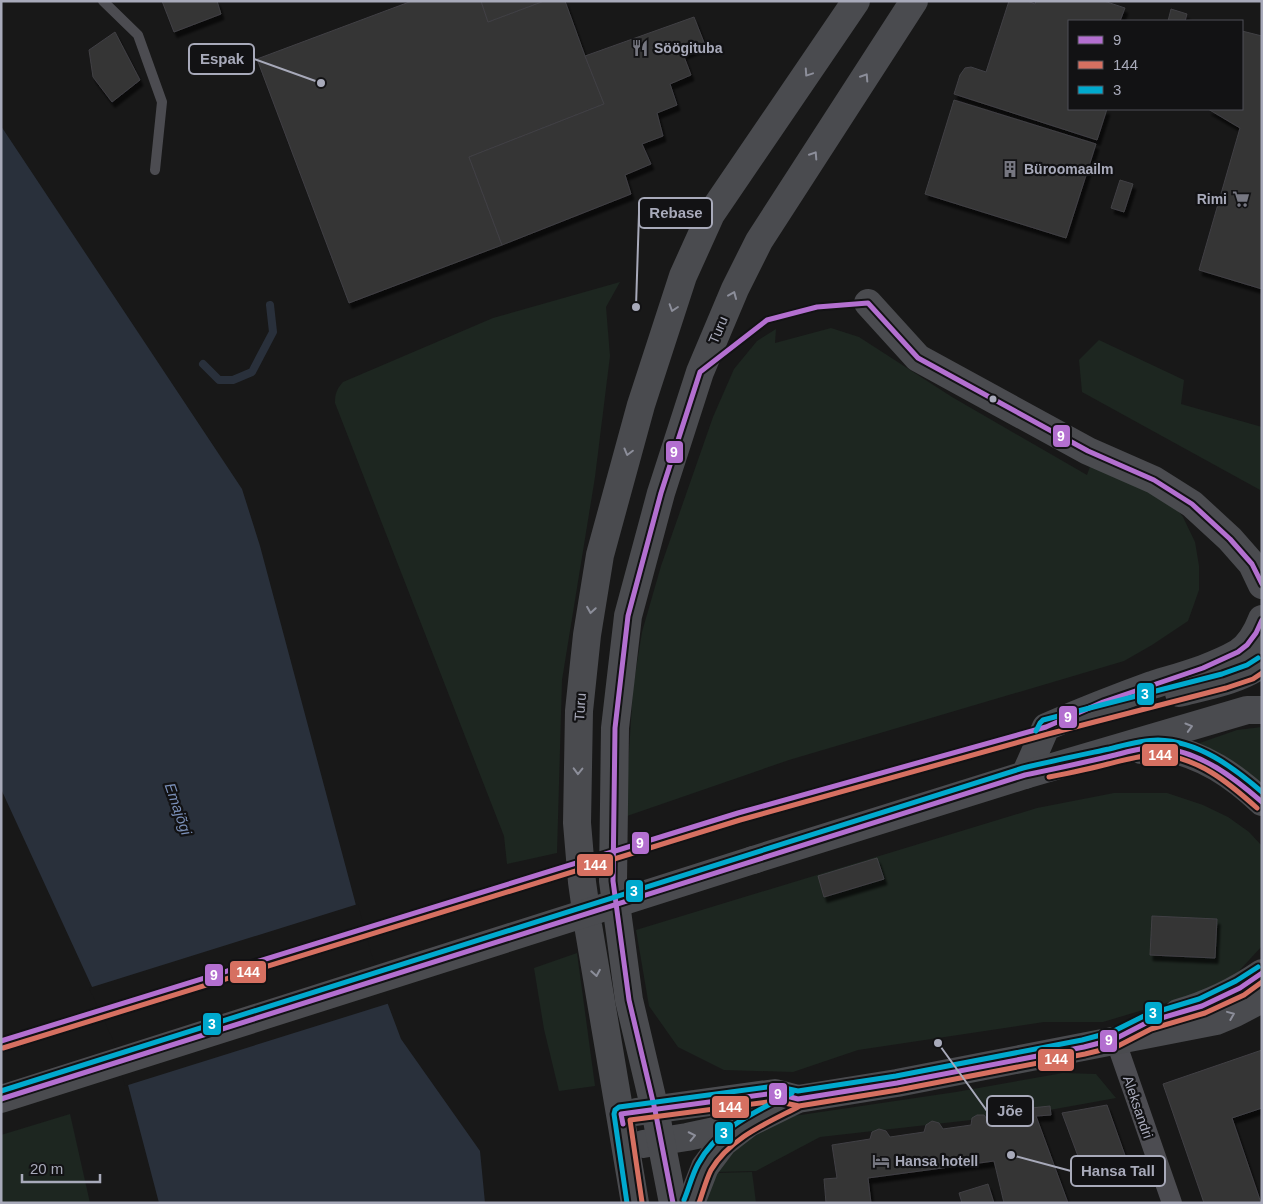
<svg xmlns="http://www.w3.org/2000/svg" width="1263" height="1204" viewBox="0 0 1263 1204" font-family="Arial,sans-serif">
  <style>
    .green { fill: #1d2620 }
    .water { fill: #29303b }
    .pier { fill: #181818 }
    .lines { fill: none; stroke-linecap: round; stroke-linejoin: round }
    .stream { stroke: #29303b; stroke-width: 8 }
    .building { fill: #343436; stroke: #414044; filter: url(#shadow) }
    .lane { stroke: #4c4c51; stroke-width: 10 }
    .street { stroke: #4c4c51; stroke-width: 20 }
    .secondary { stroke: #4a4b4f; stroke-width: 28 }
    .secondary-bridge { stroke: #4a4b4f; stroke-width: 28 }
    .bus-1-casing { stroke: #121214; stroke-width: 9 }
    .bus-2-casing { stroke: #121214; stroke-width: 9 }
    .bus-3-casing { stroke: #121214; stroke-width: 9 }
    .bus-1 { stroke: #b36fd0; stroke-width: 5 }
    .bus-2 { stroke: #d67061; stroke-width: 5 }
    .bus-3 { stroke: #00a9ce; stroke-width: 5 }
    .oneway { stroke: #8c8e9a }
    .bus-dot { fill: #a8aaba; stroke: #121214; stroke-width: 2 }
    .labels { text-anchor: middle; stroke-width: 4.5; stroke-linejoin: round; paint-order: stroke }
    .poi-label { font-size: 14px; font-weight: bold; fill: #a8aaba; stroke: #121214; text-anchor: start }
    .street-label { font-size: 14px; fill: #a8aaba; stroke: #121214 }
    .water-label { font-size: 15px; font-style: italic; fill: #7b90b9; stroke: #121214 }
    .leader { fill: none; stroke: #a8aaba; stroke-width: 2 }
    .callout-dot { fill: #a8aaba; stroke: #121214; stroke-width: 2 }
    .callout { fill: #121214; stroke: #a8aaba; stroke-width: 2 }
    .callout-label { font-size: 15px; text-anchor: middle; font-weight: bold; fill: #a8aaba }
    .line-badge { stroke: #121214; stroke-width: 2 }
    .badge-label { font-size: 14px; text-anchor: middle; font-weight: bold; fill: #fff }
  </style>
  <defs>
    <filter id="shadow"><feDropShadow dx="3" dy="5.5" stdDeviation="1" flood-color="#0009"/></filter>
  </defs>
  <rect width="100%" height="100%" fill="#181818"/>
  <!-- green -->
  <g class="green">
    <path d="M 620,282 L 606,307 L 610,356 L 595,477 L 562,680 L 557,853 L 507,864 L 504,836 L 335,403 C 335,393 337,389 343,382 L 493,318 Z"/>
    <path d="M 831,328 L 859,337 L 952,397 L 1087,475 L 1094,455 L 1167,496 L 1183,517 L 1195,542 L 1199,566 L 1199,590 L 1188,621 L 1152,645 L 1124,661 L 789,760 L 627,816 L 628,768 L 633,688 L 642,632 L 661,566 L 713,417 L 734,369 L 757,341 L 776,329 L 775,343 Z"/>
    <path d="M 1099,340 L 1184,380 L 1181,404 L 1262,427 L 1262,491 L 1082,392 L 1079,360 Z"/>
    <path d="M 1262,727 L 1262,791 L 1194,745 L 1237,730 Z"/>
    <path d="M 1114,793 L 1167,793 L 1203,805 L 1228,817 L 1249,832 L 1262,846 L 1262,946 L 1226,985 L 1103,1022 L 1044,1022 L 858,1050 L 793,1072 L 724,1070 L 678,1047 L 649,1006 L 636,930 L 1037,808 Z"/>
    <path d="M 577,953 L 595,1086 L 559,1091 L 544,1029 L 534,968 Z"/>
    <path d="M 1063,1073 L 1096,1074 L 1116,1098 L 1033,1113 L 820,1137 L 756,1171 L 715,1172 L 736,1138 L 787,1117 L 956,1092 Z"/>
    <path d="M 70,1114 L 90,1203 L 1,1203 L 1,1135 Z"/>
    <path d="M 752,1172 L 756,1203 L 700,1203 L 714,1173 Z"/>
  </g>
  <!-- water -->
  <path class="water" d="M 1,126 L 242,489 L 260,546 L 369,954 L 401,1039 L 480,1151 L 485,1203 L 159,1203 L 116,1039 L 1,789 Z"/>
  <!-- pier -->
  <path class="pier" d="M 358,904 L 371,953 L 390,1003 L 125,1086 L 113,1040 L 89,988 Z"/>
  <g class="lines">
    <!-- stream -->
    <path class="stream" d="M 203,364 L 219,380 L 233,380 L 252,372 L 273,332 L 270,305"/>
  </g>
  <!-- building -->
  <g class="building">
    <path d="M 162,1 L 217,1 L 221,14 L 174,32 Z"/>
    <path d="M 412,1 L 481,1 L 488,22 L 544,1 L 565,1 L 585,56 L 604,104 L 469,157 L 502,245 L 349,303 L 257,59 Z"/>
    <path d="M 481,1 L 544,1 L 488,22 Z"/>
    <path d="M 1009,1 L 1027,1 L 1035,4 L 1036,1 L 1104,1 L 1125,8 L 1120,21 L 1069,21 L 1069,109 L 1107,109 L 1097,140 L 954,94 L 960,75 L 965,68 L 971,67 L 986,72 Z"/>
    <path d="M 1171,9 L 1187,14 L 1185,21 L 1168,21 Z"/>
    <path d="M 694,17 L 705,45 L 683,54 L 691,75 L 670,84 L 677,105 L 657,113 L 663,136 L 642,144 L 651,164 L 625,175 L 631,194 L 502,245 L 469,157 L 604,104 L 585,56 Z"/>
    <path d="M 1242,31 L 1262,36 L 1262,289 L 1199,270 L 1240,128 L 1208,109 L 1242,109 Z"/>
    <path d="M 115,32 L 140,80 L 112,102 L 93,77 L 89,50 Z"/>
    <path d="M 954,100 L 1096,144 L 1066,238 L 925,194 Z"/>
    <path d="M 1120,180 L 1133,184 L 1124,212 L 1111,208 Z"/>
    <path d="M 877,858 L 884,879 L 824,897 L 818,876 Z"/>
    <path d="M 1152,916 L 1217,919 L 1215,958 L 1150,955 Z"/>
    <path d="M 1262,1050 L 1262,1108 L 1232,1118 L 1261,1203 L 1204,1203 L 1163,1084 Z"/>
    <path d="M 1107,1105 L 1127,1161 L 1085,1175 L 1062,1113 Z"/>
    <path d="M 1050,1106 L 1051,1115 L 1036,1116 L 1068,1203 L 1004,1203 L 994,1161 L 868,1178 L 871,1203 L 826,1203 L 824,1179 L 837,1178 L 832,1145 L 870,1139 L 872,1132 L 879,1129 L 886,1131 L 890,1137 L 924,1132 L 926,1125 L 932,1121 L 939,1123 L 943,1129 L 971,1125 L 972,1118 L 977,1115 L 984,1115 L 989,1122 L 1023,1117 L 1022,1109 Z"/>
    <path d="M 988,1184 L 994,1203 L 962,1203 L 959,1193 Z"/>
  </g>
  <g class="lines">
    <!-- lane -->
    <path class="lane" d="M 103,1 L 138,35 L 162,102 L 155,170"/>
    <!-- street -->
    <path class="street" d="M 1115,1039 L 1172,1203"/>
    <!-- secondary -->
    <g class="secondary">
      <path d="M 868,303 L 918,358 L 1088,451 L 1154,480 L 1192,504 L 1230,539 L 1252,564 L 1262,585"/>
      <path d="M 1179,693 C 1207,686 1238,681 1262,664"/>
      <path d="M 1141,750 C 1149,749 1157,747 1164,748 C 1203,754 1234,776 1262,802"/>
      <path d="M 1025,775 L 1046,727 C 1081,712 1116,698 1152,685 C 1181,676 1212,668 1238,653 C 1250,645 1257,632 1262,619"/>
      <path d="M 753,860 L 1025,775 L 1247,710 L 1262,710"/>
      <path d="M 1178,1013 C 1209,1004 1236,991 1262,973"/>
      <path d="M 636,1112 L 775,1093 L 798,1099"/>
      <path d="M 643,1144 L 687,1137 L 743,1125"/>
      <path d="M 635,1203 L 588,925 L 582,882 L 577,823 L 579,711 L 587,635 L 600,555 L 641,405 L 683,276 L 711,214 L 856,1"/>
      <path d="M 673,1203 L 655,1110 L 629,1000 L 613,881 L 615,728 L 628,616 L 661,493 L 700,372 L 735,289 L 759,241 L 914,1"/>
      <path d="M 691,1203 L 705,1167 L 723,1143 L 749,1123 L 798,1099 L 897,1083 L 1216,1021 L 1235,1013 L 1262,999"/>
    </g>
    <!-- secondary-bridge -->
    <path class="secondary-bridge" d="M 1,1099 L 753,860"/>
    <!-- bus-1 casing -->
    <g class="bus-1-casing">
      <g id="bus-1">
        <path d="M 1,1041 L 738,813 L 1046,727 L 1103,702 L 1203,668 L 1238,652 L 1247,645 L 1256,633 L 1262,620"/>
        <path d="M 1,1099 L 1025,775 C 1054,769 1082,763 1111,756 C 1128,752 1145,746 1163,748 C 1202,753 1233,777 1262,802"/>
        <path d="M 623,1124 L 621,1114 L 775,1093 L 798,1099 L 897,1083 L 1084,1047 L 1115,1039 L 1148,1022 L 1202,1006 L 1240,988 L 1262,973"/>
        <path d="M 673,1203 L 655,1110 L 629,1000 L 613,881 L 615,728 L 628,616 L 661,493 L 700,372 L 767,320 L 817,307 L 868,303 L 918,358 L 1088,451 L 1154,480 L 1192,504 L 1230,539 L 1252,564 L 1262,584"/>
      </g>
    </g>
    <!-- bus-2 casing -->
    <g class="bus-2-casing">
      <g id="bus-2">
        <path d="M 1049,777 C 1069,773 1089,769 1108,764 C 1124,760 1141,755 1157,755 C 1197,756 1229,783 1257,808"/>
        <path d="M 3,1048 L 740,820 L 1048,734 L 1226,688 L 1253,679 L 1262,673"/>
        <path d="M 642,1202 L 630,1120 L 775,1101 L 799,1106 L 898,1090 L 1085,1054 L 1118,1046 L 1151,1029 L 1205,1013 L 1244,995 L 1262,982"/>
        <path d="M 699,1203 C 703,1192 706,1180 711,1170 C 730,1138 767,1123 798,1107"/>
      </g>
    </g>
    <!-- bus-3 casing -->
    <g class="bus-3-casing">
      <g id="bus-3">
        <path d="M 1036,731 L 1040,723 L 1043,720 L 1222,674 L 1247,665 L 1258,658"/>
        <path d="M 1,1091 L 1023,768 C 1052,761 1081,755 1109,749 C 1125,745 1141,740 1158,740 C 1198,741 1233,767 1262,792"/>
        <path d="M 684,1200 C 689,1188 692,1175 698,1164 C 717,1128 757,1111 792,1093"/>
        <path d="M 627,1203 L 614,1114 L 615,1110 L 619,1107 L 775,1086 L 798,1091 L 896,1076 L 1082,1040 L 1112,1032 L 1146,1015 L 1199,999 L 1236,981 L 1258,967"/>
      </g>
    </g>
    <!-- bus-1 -->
    <use href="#bus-1" class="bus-1"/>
    <!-- bus-2 -->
    <use href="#bus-2" class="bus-2"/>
    <!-- bus-3 -->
    <use href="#bus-3" class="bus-3"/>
  </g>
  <!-- one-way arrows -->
  <defs><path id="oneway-chevron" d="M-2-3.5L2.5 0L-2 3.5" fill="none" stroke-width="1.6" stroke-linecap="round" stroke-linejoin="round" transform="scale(1.25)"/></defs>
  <g class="oneway">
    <use href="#oneway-chevron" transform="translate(808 73) rotate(124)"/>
    <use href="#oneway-chevron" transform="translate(865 77) rotate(-57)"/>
    <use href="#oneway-chevron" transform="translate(814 155) rotate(-57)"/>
    <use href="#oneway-chevron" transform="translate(733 295) rotate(-67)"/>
    <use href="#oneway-chevron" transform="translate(673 308) rotate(108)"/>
    <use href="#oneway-chevron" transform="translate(628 452) rotate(105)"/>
    <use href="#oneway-chevron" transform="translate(591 610) rotate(99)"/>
    <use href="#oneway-chevron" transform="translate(1189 727) rotate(-16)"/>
    <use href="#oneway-chevron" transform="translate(578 771) rotate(91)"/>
    <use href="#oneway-chevron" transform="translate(596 973) rotate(80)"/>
    <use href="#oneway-chevron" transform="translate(1231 1015) rotate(-22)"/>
    <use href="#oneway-chevron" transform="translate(692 1136) rotate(-12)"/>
  </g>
  <!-- icons -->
  <defs>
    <g id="restaurant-bare" transform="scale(1.35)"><path d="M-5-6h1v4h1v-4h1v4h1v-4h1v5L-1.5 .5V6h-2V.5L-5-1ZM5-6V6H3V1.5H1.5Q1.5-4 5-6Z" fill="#767781" stroke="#121214" stroke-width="2.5" paint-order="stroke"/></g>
    <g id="building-bare" transform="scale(1.35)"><path d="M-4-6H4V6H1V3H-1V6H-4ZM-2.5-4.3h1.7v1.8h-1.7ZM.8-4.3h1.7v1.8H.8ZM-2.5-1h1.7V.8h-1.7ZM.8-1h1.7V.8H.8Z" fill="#767781" stroke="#121214" stroke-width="2.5" paint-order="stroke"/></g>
    <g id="supermarket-bare" transform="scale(1.35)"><path d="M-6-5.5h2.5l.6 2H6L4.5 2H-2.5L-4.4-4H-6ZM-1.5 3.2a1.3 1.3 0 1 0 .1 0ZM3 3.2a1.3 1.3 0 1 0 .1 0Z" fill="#767781" stroke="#121214" stroke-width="2.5" paint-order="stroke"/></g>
    <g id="hotel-bare" transform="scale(1.35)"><path d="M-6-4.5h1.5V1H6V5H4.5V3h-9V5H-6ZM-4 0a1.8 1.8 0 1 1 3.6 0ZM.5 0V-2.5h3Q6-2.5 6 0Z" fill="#767781" stroke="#121214" stroke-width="2.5" paint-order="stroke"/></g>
  </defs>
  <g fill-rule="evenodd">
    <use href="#restaurant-bare" x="640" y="48"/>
    <use href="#building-bare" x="1010" y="169"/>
    <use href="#supermarket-bare" x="1241" y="199"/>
    <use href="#hotel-bare" x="881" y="1161"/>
  </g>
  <!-- markers -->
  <circle class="bus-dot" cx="993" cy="399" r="4.5"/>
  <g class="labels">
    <!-- poi labels -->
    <g class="poi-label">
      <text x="654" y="53">Söögituba</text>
      <text x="1024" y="174">Büroomaailm</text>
      <text x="1227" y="204" text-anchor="end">Rimi</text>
      <text x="895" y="1166">Hansa hotell</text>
    </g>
    <!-- street labels -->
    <g class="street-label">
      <text transform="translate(718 330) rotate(-67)" y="5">Turu</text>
      <text transform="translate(580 707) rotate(-86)" y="5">Turu</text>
      <text transform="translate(1138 1107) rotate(71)" y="5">Aleksandri</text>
    </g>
    <!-- water labels -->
    <g class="water-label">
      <text transform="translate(178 809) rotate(71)" y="5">Emajõgi</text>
    </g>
  </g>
  <!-- callouts -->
  <path class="leader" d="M321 83L254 59M636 307L639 213M938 1043L987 1111M1011 1155L1071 1171"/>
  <g class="callout-dot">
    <circle cx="321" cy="83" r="5"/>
    <circle cx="636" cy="307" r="5"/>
    <circle cx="938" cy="1043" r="5"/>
    <circle cx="1011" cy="1155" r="5"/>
  </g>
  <g class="callout">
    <rect x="189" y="44" width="65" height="30" rx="5"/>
    <rect x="639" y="198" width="73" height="30" rx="5"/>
    <rect x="987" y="1096" width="46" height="30" rx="5"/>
    <rect x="1071" y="1156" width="94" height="30" rx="5"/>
  </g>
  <g class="callout-label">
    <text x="222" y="64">Espak</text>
    <text x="676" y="218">Rebase</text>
    <text x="1010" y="1116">Jõe</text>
    <text x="1118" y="1176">Hansa Tall</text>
  </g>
  <g class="line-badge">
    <rect x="1052" y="424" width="19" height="24" rx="5" fill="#b36fd0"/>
    <rect x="665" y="440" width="19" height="24" rx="5" fill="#b36fd0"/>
    <rect x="1136" y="682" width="19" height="24" rx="5" fill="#00a9ce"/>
    <rect x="1058" y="705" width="20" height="24" rx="5" fill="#b36fd0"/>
    <rect x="1141" y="743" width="38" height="24" rx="5" fill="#d67061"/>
    <rect x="631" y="831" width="19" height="24" rx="5" fill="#b36fd0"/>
    <rect x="576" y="853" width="38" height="24" rx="5" fill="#d67061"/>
    <rect x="625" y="879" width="19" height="24" rx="5" fill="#00a9ce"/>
    <rect x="229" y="960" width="38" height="24" rx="5" fill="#d67061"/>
    <rect x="204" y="963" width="20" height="24" rx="5" fill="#b36fd0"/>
    <rect x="1144" y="1001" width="19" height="24" rx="5" fill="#00a9ce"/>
    <rect x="202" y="1012" width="20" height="24" rx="5" fill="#00a9ce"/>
    <rect x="1099" y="1029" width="19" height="24" rx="5" fill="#b36fd0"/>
    <rect x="1037" y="1048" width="38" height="24" rx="5" fill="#d67061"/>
    <rect x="768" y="1082" width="20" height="24" rx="5" fill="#b36fd0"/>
    <rect x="711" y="1095" width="39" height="24" rx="5" fill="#d67061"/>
    <rect x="714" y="1121" width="20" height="24" rx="5" fill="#00a9ce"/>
  </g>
  <g class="badge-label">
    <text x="1061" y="441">9</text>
    <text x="674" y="457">9</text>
    <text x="1145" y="699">3</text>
    <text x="1068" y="722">9</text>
    <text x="1160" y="760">144</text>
    <text x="640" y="848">9</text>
    <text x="595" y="870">144</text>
    <text x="634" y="896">3</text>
    <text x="248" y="977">144</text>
    <text x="214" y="980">9</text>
    <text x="1153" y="1018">3</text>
    <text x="212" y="1029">3</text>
    <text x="1109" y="1045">9</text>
    <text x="1056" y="1064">144</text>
    <text x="778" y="1099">9</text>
    <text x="730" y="1112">144</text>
    <text x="724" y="1138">3</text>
  </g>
  <!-- border -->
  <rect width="1263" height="1204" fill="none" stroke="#a8aaba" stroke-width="5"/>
  <!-- legend -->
  <rect x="1068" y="20" width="175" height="90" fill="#121214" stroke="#4e4f56"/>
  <rect x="1078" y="36" width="25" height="8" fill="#b36fd0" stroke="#4e4f56"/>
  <text x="1113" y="45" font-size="15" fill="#a8aaba">9</text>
  <rect x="1078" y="61" width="25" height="8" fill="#d67061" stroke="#4e4f56"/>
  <text x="1113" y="70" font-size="15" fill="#a8aaba">144</text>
  <rect x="1078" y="86" width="25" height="8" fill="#00a9ce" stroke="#4e4f56"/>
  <text x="1113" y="95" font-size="15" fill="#a8aaba">3</text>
  <!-- scale -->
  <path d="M22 1174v8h78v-8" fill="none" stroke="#a8aaba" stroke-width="2.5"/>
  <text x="30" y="1174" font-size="15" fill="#a8aaba" stroke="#121214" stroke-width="4" paint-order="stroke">20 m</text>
</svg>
